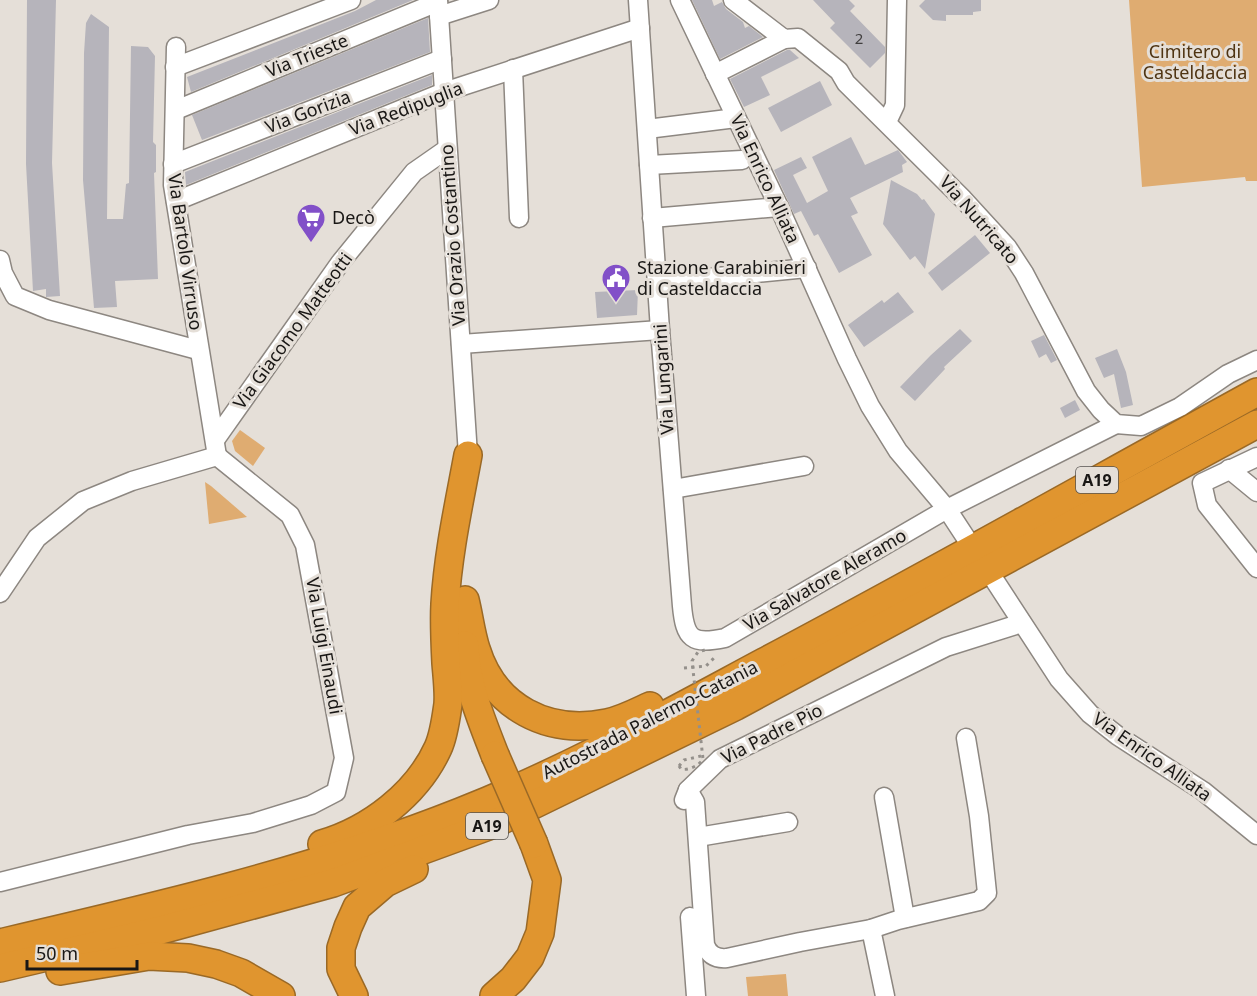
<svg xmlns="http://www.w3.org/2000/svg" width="1257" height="996" viewBox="0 0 1257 996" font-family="'Noto Sans',sans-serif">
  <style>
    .green { fill: #dfac71 }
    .building { fill: #b6b4bb }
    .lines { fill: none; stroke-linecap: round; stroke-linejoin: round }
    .minor-casing { stroke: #8d8781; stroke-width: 21 }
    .highway-casing { stroke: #9a6926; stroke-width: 30 }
    .path { stroke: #94908b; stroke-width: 3; stroke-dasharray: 3 4.5; stroke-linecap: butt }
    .minor { stroke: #fff; stroke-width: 18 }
    .highway { stroke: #e0952f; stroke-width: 27 }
    .highway-bridge-casing { stroke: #9a6926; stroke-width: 30; stroke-linecap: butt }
    .path-bridge { stroke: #94908b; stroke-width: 3; stroke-dasharray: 3 4.5; stroke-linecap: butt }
    .highway-bridge { stroke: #e0952f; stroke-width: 27 }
    .labels { text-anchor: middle; stroke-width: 6; stroke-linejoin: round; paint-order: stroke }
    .number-label { font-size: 15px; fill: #403e3e }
    .shield { fill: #e5dfd8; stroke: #565350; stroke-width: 1.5 }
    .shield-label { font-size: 16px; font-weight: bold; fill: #191715 }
    .park-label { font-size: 18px; fill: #4f3412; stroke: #e5dfd8 }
    .street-label { font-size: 18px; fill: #191715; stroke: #e5dfd8 }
    .poi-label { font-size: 18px; fill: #191715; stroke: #e5dfd8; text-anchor: start }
  </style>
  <rect width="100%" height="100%" fill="#e5dfd8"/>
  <!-- green -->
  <g class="green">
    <path d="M 1129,0 L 1257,0 L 1257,181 L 1246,181 L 1245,177 L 1142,187 Z"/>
    <path d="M 240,430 L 265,448 L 253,466 L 235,451 L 232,441 Z"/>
    <path d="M 205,482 L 211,486 L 247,517 L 209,524 Z"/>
    <path d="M 786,974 L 788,996 L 748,996 L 746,977 Z"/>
  </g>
  <!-- building -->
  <g class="building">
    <path d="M 27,0 L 56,0 L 52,163 L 60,296 L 46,297 L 46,289 L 33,291 L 26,164 Z"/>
    <path d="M 376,0 L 413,0 L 191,92 L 187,77 L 355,11 Z"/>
    <path d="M 692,0 L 712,0 L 714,6 L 722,2 L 726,9 L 743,22 L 745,28 L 749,26 L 763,37 L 720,59 Z"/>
    <path d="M 813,0 L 849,0 L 855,6 L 850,11 L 885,47 L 885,53 L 870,68 L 830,28 L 835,23 Z"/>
    <path d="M 925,0 L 981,0 L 981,11 L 973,12 L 973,15 L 946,15 L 946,21 L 933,20 L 919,6 Z"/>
    <path d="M 91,14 L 109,27 L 107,219 L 123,219 L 126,184 L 129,183 L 131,46 L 148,47 L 155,56 L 153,142 L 156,145 L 156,172 L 154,173 L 158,279 L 115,281 L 117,307 L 94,308 L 83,180 L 84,53 L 86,23 Z"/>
    <path d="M 428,18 L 430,52 L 202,140 L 192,115 Z"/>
    <path d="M 787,50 L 790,50 L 799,58 L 761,77 L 770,95 L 744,107 L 730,79 Z"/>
    <path d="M 432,75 L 432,85 L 186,185 L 185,172 Z"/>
    <path d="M 820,81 L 832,105 L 781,132 L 768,108 Z"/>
    <path d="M 851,137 L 865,165 L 898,150 L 907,162 L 902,165 L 903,172 L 850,198 L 858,213 L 851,216 L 872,255 L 839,273 L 818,234 L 814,236 L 801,211 L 794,214 L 774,170 L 801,157 L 807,168 L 793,175 L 807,203 L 828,191 L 812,157 Z"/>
    <path d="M 891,180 L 917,194 L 922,200 L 924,199 L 935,214 L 925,269 L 915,256 L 910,260 L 883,224 Z"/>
    <path d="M 975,235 L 990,253 L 942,291 L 928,273 Z"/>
    <path d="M 638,290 L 637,315 L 597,318 L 595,292 Z"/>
    <path d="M 898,292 L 914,312 L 864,347 L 848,325 L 882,300 L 884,303 Z"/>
    <path d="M 960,329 L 972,341 L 944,367 L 945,369 L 915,401 L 900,387 L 931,355 Z"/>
    <path d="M 1044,335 L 1057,360 L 1051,363 L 1046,354 L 1039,358 L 1031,341 Z"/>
    <path d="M 1117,349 L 1126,372 L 1133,405 L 1121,408 L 1114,374 L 1104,378 L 1095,358 Z"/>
    <path d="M 1075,400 L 1080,410 L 1065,418 L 1060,408 Z"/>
  </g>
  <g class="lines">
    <!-- minor casing -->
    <g class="minor-casing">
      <g id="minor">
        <path d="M 438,0 L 468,455"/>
        <path d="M 638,0 L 660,330 L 682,606 C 685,639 692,645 725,638 L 947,509 L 1116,424"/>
        <path d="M 680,0 L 779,207 L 847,359 L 870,406 L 898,451 L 947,509 L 966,538"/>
        <path d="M 733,0 L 784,39 L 798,38 L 839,71 L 846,83 L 963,199 L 1007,247 L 1024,273 L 1086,391 L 1101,410 L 1116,424 L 1141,426 L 1180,407 L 1228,374 L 1257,360"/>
        <path d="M 439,16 L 489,0"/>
        <path d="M 176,47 L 173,185 L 217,456"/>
        <path d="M 175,67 L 351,0"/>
        <path d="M 513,69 L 519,218"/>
        <path d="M 715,74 L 784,39"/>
        <path d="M 176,110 L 438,2"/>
        <path d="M 887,122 L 895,105 L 897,0"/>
        <path d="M 647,129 L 736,118"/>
        <path d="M 173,164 L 442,59"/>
        <path d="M 649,165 L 742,160"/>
        <path d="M 176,201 L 444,92 L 640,28"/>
        <path d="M 652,218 L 779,207"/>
        <path d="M 0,260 L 3,273 L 15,296 L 49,310 L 198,350"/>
        <path d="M 657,283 L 807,268"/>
        <path d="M 461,344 L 660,330"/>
        <path d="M 215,440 L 340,263 L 414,172 L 447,149"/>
        <path d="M 1257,457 L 1202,483 L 1207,505 L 1257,568"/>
        <path d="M 1229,469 L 1257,492"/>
        <path d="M 673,489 L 804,466"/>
        <path d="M 995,581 L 1059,679 L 1090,714 L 1118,736 L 1203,791 L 1257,835"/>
        <path d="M 0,593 L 37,538 L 83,501 L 132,481 L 217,456"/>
        <path d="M 688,790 L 695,802 L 705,945 C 709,955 716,959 727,958 L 800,942 L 871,929 L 898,920 L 979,901 L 987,893 L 979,816 L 966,738"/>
        <path d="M 884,797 L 905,918"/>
        <path d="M 684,800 L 688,790 L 720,759 L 946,647 L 1022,623"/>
        <path d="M 698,837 L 788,822"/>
        <path d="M 0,882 L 188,835 L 253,823 L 311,805 L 336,792 L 344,758 L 305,545 L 290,515 L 217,456"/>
        <path d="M 690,917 L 696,996"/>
        <path d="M 871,929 L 885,996"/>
      </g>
    </g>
    <!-- highway casing -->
    <g class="highway-casing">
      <g id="highway">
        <path d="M 465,600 C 469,616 471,634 476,649 C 494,708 548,735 607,723 C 622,720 637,712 650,706"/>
        <path d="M 465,645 C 466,684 481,719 495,755"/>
        <path d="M 322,844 C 370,830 417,794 438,748 C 444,735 446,718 448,704 C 449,691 447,676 446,663 C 445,643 444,623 445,604 C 448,553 459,504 468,455"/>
        <path d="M 0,943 C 155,907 311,871 460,812 C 565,771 665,715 764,662 C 930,574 1093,482 1257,392"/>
        <path d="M 0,968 L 161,930 L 333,883 L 494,824 L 736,706 L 1257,424"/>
        <path d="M 60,971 L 149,956 L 188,958 L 216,964 L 241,973 L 281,996"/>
        <path d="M 354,996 L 341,969 L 341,948 L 348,927 L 357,907 L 385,883 L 414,869"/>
        <path d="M 494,996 L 513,979 L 530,957 L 540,933 L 547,880 L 534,844"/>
      </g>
    </g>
    <!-- path -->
    <g class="path">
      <path d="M 684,668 L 706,666 L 715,657 L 715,655"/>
      <path d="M 679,766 L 684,760 L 701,756"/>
    </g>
    <!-- minor -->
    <use href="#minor" class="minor"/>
    <!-- highway -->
    <use href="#highway" class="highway"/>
    <!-- highway-bridge casing -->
    <g class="highway-bridge-casing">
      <path id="highway-bridge" d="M 495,755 L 534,844"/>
    </g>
    <!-- path-bridge -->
    <path class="path-bridge" d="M 679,766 L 681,769 C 688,771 700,765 703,759 L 692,661 L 698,652 L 705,650"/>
    <!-- highway-bridge -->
    <use href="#highway-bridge" class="highway-bridge"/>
  </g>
  <!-- icons -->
  <defs>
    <g id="supermarket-pin" transform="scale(1.5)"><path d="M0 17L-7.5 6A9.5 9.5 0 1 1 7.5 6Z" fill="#8250c8" stroke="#e5dfd8"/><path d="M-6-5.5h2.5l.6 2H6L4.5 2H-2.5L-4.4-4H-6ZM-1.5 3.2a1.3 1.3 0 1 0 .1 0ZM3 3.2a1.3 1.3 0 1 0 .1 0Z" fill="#fff"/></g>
    <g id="civic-pin" transform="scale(1.5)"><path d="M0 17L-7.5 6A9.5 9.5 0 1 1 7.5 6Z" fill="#8250c8" stroke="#e5dfd8"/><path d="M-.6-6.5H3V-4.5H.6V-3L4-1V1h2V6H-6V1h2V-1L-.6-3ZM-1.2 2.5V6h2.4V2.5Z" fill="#fff"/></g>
  </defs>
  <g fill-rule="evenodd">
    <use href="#supermarket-pin" x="311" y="218"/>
    <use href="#civic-pin" x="616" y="278"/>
  </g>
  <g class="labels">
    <!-- number labels -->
    <g class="number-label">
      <text x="859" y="44">2</text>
    </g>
    <!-- shield labels -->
    <g class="shield">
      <rect x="1076" y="467" width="42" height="26" rx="4.5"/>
      <rect x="466" y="813" width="42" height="26" rx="4.5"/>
    </g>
    <g class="shield-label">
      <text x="1097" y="486">A19</text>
      <text x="487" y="832">A19</text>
    </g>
    <!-- park labels -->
    <g class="park-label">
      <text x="1195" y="58">Cimitero di<tspan x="1195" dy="21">Casteldaccia</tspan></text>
    </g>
    <!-- street labels -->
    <g class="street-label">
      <text transform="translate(307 56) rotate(-22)" y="6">Via Trieste</text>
      <text transform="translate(406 109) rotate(-21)" y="6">Via Redipuglia</text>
      <text transform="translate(308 112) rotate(-21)" y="6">Via Gorizia</text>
      <text transform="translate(765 179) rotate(65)" y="6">Via Enrico Alliata</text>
      <text transform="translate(979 220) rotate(49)" y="6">Via Nutricato</text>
      <text transform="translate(453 235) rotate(-94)" y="6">Via Orazio Costantino</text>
      <text transform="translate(185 252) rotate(82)" y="6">Via Bartolo Virruso</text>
      <text transform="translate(293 331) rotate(-54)" y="6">Via Giacomo Matteotti</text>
      <text transform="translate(664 379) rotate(-94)" y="6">Via Lungarini</text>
      <text transform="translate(825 580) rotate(-30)" y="6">Via Salvatore Aleramo</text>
      <text transform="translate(324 646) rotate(80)" y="6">Via Luigi Einaudi</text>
      <text transform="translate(650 720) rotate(-27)" y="6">Autostrada Palermo-Catania</text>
      <text transform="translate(772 734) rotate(-27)" y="6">Via Padre Pio</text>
      <text transform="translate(1152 757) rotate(35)" y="6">Via Enrico Alliata</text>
    </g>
    <!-- poi labels -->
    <g class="poi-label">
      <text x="332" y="224">Decò</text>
      <text x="637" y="274">Stazione Carabinieri<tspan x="637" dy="21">di Casteldaccia</tspan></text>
    </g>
  </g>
  <!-- scale -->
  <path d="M27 960v9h110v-9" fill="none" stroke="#191715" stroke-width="3"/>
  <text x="36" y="960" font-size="18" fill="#191715" stroke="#e5dfd8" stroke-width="4.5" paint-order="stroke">50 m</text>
</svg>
